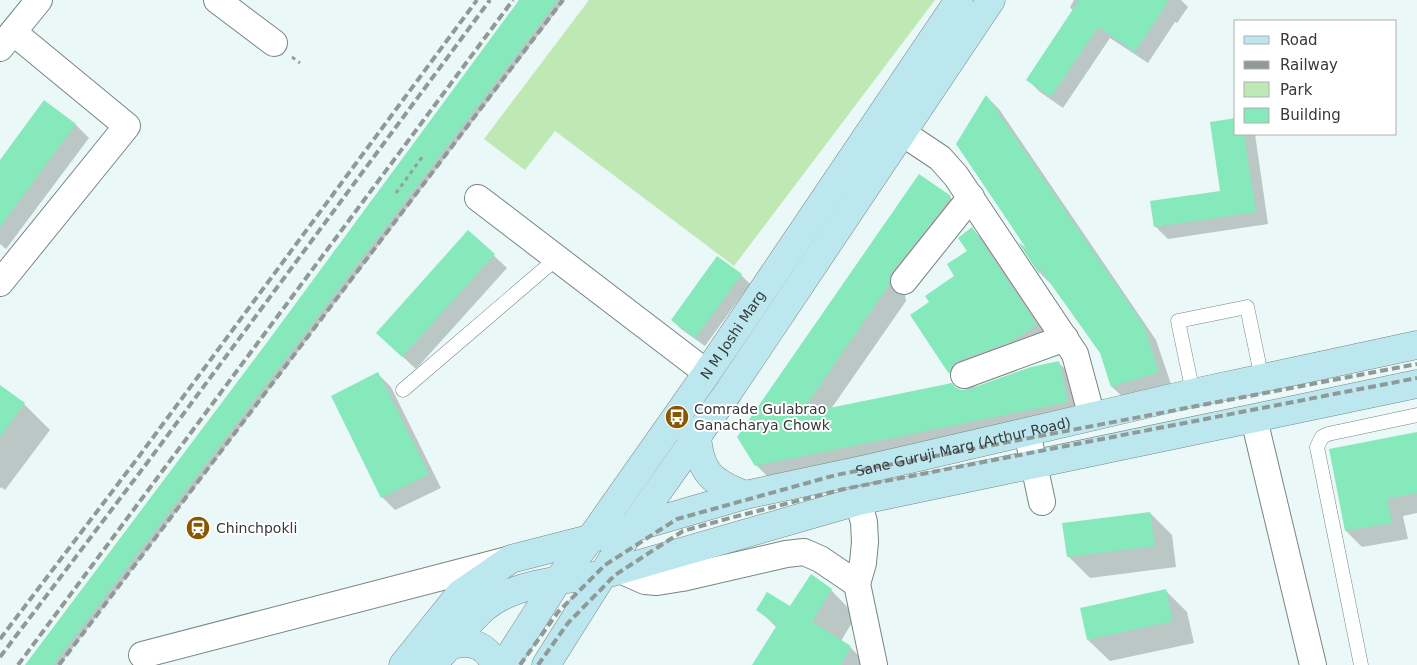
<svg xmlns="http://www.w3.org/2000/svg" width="1417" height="665" viewBox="0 0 1417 665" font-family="'DejaVu Sans',sans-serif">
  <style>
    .green { fill: #bee9b5 }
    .shadow { fill: #0003 }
    .building { fill: #85e9bc }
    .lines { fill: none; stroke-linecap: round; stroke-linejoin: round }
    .lane-casing { stroke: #788583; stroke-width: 15 }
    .street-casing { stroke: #788583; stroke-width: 28 }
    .secondary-casing { stroke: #788583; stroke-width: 29 }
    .path { stroke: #949f9d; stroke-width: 3; stroke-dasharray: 4 4; stroke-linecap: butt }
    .lane { stroke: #fff; stroke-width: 14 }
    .street { stroke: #fff; stroke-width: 26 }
    .secondary { stroke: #bce7ee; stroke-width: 28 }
    .rail { stroke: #8f9998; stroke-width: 4; stroke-dasharray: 8 4; stroke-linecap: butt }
    .labels { text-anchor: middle; stroke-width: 4; stroke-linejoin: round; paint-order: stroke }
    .street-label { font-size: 14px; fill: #353a39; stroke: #fff }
    .poi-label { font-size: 14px; fill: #353a39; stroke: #fff; text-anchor: start }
  </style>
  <rect width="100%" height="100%" fill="#eaf9f7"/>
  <!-- green -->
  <path class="green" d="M 589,0 L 935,0 L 734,266 L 555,131 L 525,170 L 484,139 Z"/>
  <!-- shadow -->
  <g class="shadow">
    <path d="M 521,0 L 565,0 L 60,665 L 27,665 L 272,337 Z"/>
    <path d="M 1074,0 L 1181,0 L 1188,7 L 1177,23 L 1175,22 L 1148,63 L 1110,38 L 1063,108 L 1040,92 L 1028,80 L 1073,11 L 1070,7 Z"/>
    <path d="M 987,97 L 999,109 L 1156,340 L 1171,384 L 1125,399 L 1112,387 L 1101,352 L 1052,285 L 1041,274 L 1023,247 L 1031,252 Z"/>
    <path d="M 45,102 L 76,125 L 89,138 L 6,249 L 0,244 L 0,162 Z"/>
    <path d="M 1236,134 L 1255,134 L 1268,224 L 1168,239 L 1155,226 L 1222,192 Z"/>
    <path d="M 950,197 L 966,213 L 909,288 L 905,295 L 906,301 L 831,409 L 956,389 L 961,391 L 968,390 L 950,373 L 912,315 L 931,303 L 956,277 L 968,251 L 972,229 L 994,251 L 1058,347 L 980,383 L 973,388 L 1058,362 L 1075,379 L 1084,419 L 773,482 L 756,465 L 738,437 Z"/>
    <path d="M 469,232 L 507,268 L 416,369 L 390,345 Z"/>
    <path d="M 741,275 L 750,284 L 705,346 L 681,329 L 672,320 Z"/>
    <path d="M 378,374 L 391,387 L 441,488 L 395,510 L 382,497 Z"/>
    <path d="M 0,386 L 24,404 L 50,430 L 5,490 L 1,487 L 0,489 Z"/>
    <path d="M 1417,434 L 1417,513 L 1403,516 L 1408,539 L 1362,547 L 1346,531 Z"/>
    <path d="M 1150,513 L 1172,535 L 1176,567 L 1090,578 L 1068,556 Z"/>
    <path d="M 831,590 L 856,616 L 841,641 L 850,647 L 868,665 L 764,665 L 777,628 L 758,609 L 791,608 Z"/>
    <path d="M 1165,590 L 1187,612 L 1194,643 L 1110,661 L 1088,640 Z"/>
  </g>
  <!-- building -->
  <g class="building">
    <path d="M 519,0 L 558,0 L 53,665 L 25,665 L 271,337 Z"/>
    <path d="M 1079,0 L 1169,0 L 1135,52 L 1098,27 L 1051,97 L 1026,80 Z"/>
    <path d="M 986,95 L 1144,326 L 1159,372 L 1111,387 L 1100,353 L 1038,266 L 1040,275 L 1018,242 L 1026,248 L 956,144 Z"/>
    <path d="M 44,100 L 76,124 L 0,227 L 0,160 Z"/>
    <path d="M 1236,118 L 1236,134 L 1244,134 L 1256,212 L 1154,227 L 1150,201 L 1220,191 L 1210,122 Z"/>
    <path d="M 919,174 L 951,196 L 936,217 L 892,272 L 889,278 L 890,284 L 800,414 L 952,383 L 955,387 L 961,390 L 969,389 L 1031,367 L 1059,361 L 1068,402 L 755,466 L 737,437 Z"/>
    <path d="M 972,227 L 1037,325 L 1012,341 L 958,361 L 952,366 L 949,374 L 910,315 L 929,302 L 925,296 L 954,276 L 947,264 L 967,251 L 958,238 Z"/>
    <path d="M 468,230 L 495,254 L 402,357 L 376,333 Z"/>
    <path d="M 717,256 L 742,274 L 695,338 L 671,320 Z"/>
    <path d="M 378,372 L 429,474 L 381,498 L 331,396 Z"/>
    <path d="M 0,385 L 25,403 L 0,437 Z"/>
    <path d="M 1417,432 L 1417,493 L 1387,499 L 1392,523 L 1345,531 L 1329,449 Z"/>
    <path d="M 1150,512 L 1155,546 L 1067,557 L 1062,523 Z"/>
    <path d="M 811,574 L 832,589 L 812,622 L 851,646 L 841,665 L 752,665 L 777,625 L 756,610 L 767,592 L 790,606 Z"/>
    <path d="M 1166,589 L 1173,621 L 1087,640 L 1080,608 Z"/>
  </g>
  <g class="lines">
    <!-- lane casing -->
    <g class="lane-casing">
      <g id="lane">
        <path d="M 403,390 L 557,258"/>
        <path d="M 1193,393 L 1178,321 L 1247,307 L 1262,379"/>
        <path d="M 1361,665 L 1317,447 L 1322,437 L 1328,434 L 1417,415"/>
      </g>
    </g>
    <!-- street casing -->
    <g class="street-casing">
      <g id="street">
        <path d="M 217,0 L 274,43"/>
        <path d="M 0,48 L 39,0"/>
        <path d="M 883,120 L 940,158 L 956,176 L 1075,354 L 1092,417"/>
        <path d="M 478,198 L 707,373"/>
        <path d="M 904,281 L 971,197"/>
        <path d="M 0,283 L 127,126 L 13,32"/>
        <path d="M 964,375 L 1065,338"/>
        <path d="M 1254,419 L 1313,665"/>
        <path d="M 1027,432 L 1042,502"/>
        <path d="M 858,501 L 864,522 L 865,542 L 863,563 L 857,584 L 874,665"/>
        <path d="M 620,570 L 645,581 L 657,582 L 682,578 L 786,554 L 804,552 L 820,559 L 857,584"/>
        <path d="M 142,655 L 507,560"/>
      </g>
    </g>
    <!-- secondary casing -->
    <g class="secondary-casing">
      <g id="secondary">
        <path d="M 688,430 L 697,436 C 700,473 712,482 745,495"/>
        <path d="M 450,646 C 469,639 487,645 495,665"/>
        <path id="s1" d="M 403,665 L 460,594 L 511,559 L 632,528 L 745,495 L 867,469 L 1193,393 L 1417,345"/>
        <path d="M 432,665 C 448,648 467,623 484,608 C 513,583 566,579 602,575 L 858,501 L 1417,384"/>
        <path id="s2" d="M 504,665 L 558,580 L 591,538 L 707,373 L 959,0"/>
        <path d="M 546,665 L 632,528 L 729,391 L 991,0"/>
      </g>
    </g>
    <!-- path -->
    <g class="path">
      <path d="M 292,57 L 300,63"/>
      <path d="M 396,193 L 423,156"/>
    </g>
    <!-- lane -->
    <use href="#lane" class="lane"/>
    <!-- street -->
    <use href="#street" class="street"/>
    <!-- secondary -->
    <use href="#secondary" class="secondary"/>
    <!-- rail -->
    <g class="rail">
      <path d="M 0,639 L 140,455 L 477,0"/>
      <path d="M 0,657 L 150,459 L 490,0"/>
      <path d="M 18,665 L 513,0"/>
      <path d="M 59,665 L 563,0"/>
      <path d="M 520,665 L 558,612 L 605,565 L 677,519 L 836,475 L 1417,364"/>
      <path d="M 538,665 L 568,623 L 615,575 L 683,531 L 730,518 L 844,489 L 1417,378"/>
    </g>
  </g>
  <!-- icons -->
  <defs>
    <g id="bus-disc" transform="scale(1.25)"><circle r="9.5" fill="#8a5701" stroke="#fff"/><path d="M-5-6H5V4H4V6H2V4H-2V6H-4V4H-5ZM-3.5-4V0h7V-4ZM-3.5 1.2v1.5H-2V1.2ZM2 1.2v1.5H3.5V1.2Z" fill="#fff"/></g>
    <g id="station-disc" transform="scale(1.25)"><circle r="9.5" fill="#8a5701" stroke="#fff"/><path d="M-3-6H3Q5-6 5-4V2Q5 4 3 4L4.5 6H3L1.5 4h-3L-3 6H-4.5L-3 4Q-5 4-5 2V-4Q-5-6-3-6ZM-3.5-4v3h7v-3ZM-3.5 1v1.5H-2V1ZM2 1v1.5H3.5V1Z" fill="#fff"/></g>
  </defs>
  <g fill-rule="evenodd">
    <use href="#bus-disc" x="677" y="417"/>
    <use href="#station-disc" x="198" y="528"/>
  </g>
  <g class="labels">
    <!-- street labels -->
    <g class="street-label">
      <text dy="5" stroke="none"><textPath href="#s2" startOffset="402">N M Joshi Marg</textPath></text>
      <text dy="5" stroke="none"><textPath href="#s1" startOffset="619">Sane Guruji Marg (Arthur Road)</textPath></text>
    </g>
    <!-- poi labels -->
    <g class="poi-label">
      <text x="694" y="414">Comrade Gulabrao<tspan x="694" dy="16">Ganacharya Chowk</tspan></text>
      <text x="216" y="533">Chinchpokli</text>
    </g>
  </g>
  <!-- legend -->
  <rect x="1234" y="20" width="162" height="115" fill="#ffffff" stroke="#aeb0b0"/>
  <rect x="1244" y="36" width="25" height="8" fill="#bce7ee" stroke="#aeb0b0"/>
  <text x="1280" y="45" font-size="15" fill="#353a39">Road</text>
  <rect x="1244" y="61" width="25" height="8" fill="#8f9998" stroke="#aeb0b0"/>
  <text x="1280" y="70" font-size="15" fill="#353a39">Railway</text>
  <rect x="1244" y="82" width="25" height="15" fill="#bee9b5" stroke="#aeb0b0"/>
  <text x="1280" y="95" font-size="15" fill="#353a39">Park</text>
  <rect x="1244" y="108" width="25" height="15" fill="#85e9bc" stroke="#aeb0b0"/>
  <text x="1280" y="120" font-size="15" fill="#353a39">Building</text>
</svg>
